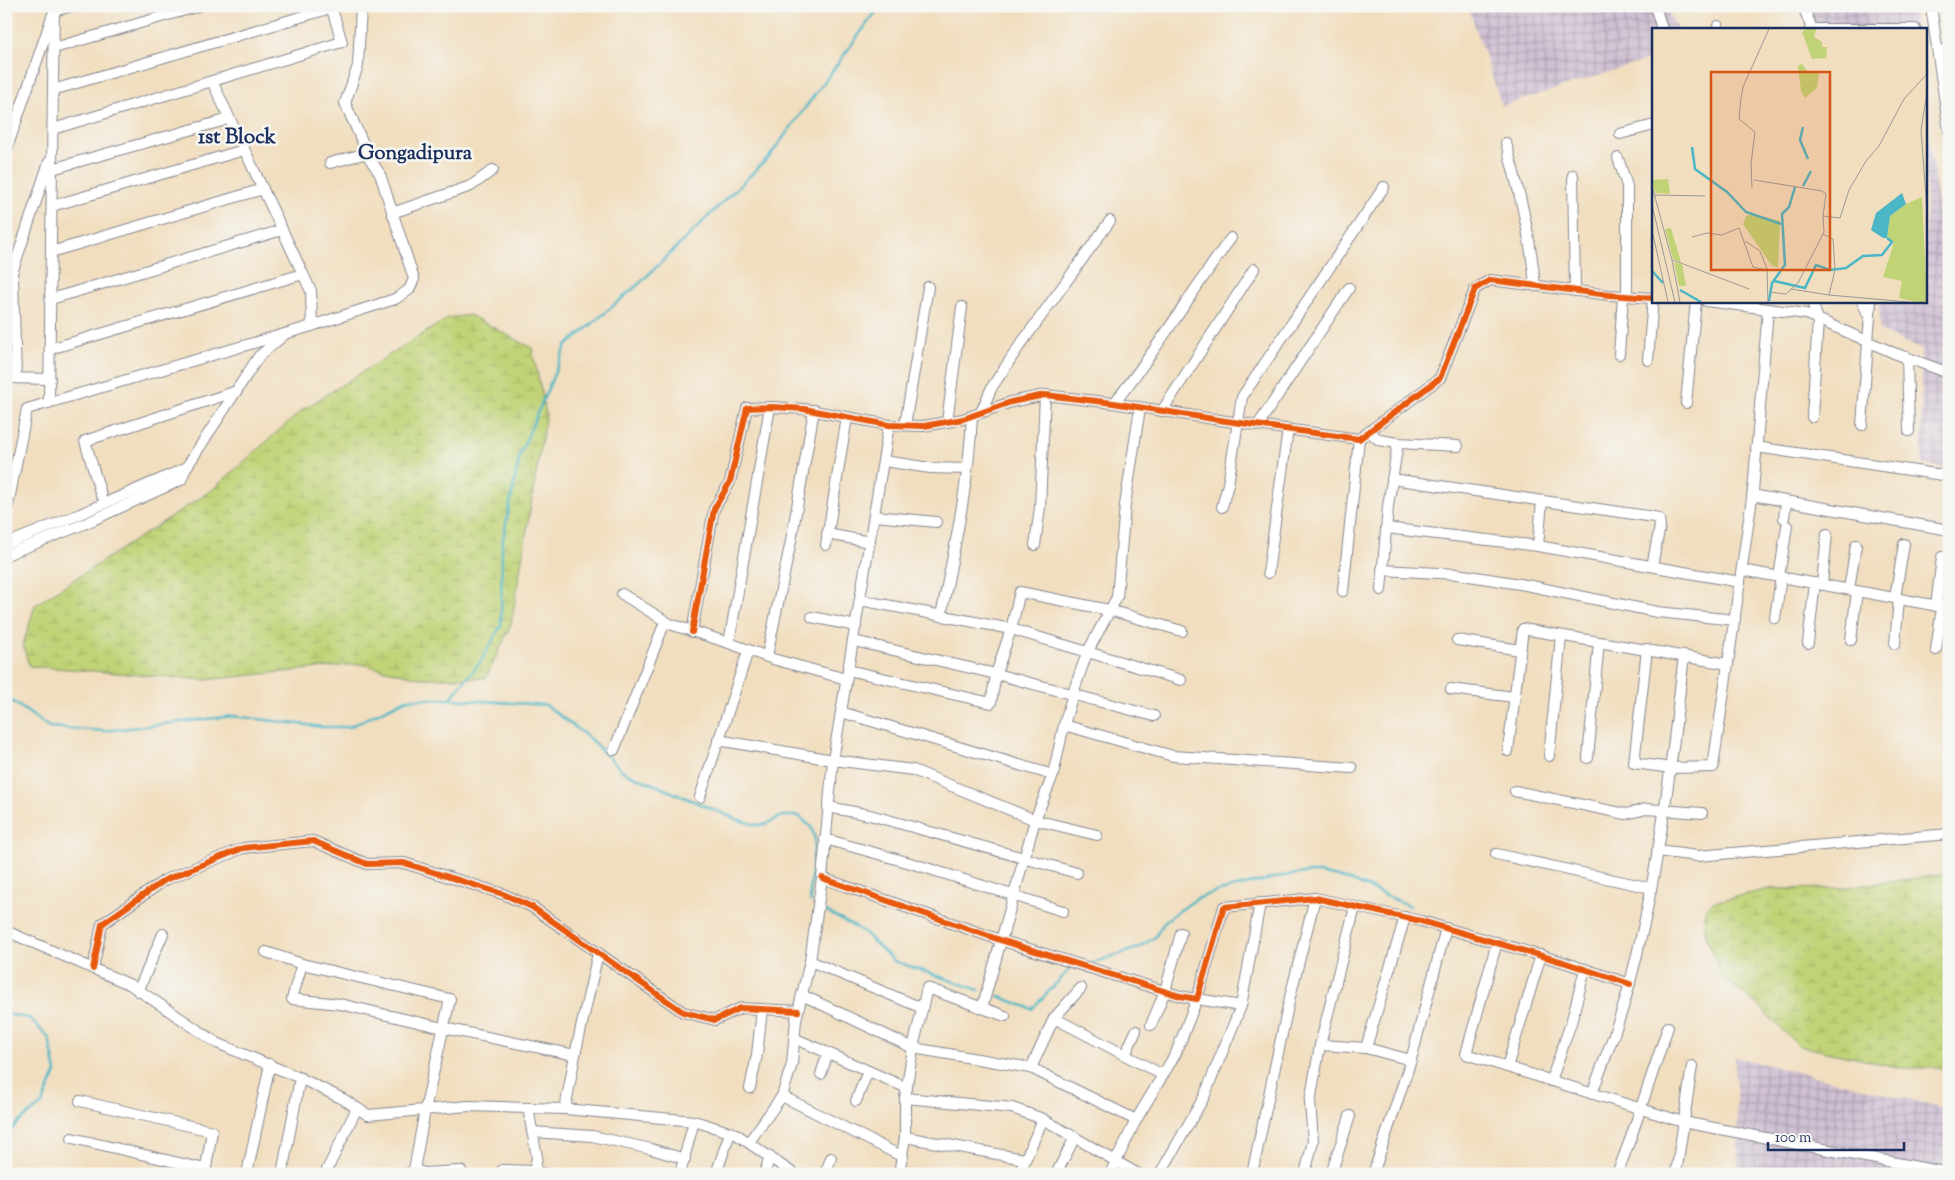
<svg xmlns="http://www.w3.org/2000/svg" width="1955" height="1180" viewBox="0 0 1955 1180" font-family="'Sorts Mill Goudy',serif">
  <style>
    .industrial { fill: url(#industrial-grid) }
    .wetland { fill: url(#wetland-marsh); stroke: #6e816a }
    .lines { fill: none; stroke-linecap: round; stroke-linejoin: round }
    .stream { stroke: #4ab6c6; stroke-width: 2.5 }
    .minor-casing { stroke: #86868e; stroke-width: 12 }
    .minor { stroke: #fff; stroke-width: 10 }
    .cycleway-casing { stroke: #f6f6f2; stroke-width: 9 }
    .cycleway { stroke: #e8590c; stroke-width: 6 }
    .labels { text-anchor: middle; stroke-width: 5; stroke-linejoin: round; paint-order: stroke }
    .neighbourhood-label { font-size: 20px; font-weight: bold; fill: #1b2f5e; stroke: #f6f6f2 }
    .quarter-label { font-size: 21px; font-weight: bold; fill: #1b2f5e; stroke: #f6f6f2 }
    .inset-river { fill: none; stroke: #4ab6c6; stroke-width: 2.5 }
    .inset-road { fill: none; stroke: #9b9898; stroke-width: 1 }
    .view { fill: #d45514; fill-opacity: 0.15; stroke: #d45514; stroke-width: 2.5 }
    .inset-edge { fill: none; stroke: #1b2f5e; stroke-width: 2.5 }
  </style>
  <defs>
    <pattern id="industrial-grid" width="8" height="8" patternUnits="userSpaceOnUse" patternTransform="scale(1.25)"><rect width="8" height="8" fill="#cebed1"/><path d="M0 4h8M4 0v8" fill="none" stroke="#a69bad"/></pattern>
    <pattern id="wetland-marsh" width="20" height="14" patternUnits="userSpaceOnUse" patternTransform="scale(1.25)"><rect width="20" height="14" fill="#c0d376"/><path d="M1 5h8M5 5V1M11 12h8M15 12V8" fill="none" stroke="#a4b568"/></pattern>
  </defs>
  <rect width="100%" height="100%" fill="#f6f6f2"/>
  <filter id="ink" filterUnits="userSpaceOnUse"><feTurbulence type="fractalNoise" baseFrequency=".02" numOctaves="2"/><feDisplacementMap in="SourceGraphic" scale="10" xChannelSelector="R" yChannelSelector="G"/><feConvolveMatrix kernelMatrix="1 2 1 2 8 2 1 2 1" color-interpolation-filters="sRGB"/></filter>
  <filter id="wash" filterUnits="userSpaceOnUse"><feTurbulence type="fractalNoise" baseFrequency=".0096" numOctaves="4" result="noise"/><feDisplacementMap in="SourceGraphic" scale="20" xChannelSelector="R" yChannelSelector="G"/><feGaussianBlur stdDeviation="1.12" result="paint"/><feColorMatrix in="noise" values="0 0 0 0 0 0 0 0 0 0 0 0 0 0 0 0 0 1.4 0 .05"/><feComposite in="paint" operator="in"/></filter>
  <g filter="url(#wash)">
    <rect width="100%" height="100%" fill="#f1debf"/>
    <!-- industrial -->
    <g class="industrial">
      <path d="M 1468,6 L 1665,6 L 1677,29 L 1654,29 L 1654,58 L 1502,106 Z"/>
      <path d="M 1810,6 L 1912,6 L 1915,29 L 1818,29 Z"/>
      <path d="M 1926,117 L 1949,288 L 1949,468 L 1922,464 L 1921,349 L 1880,331 L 1879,301 L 1926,301 Z"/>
      <path d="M 1735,1057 L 1949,1109 L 1949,1174 L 1739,1174 Z"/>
    </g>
    <!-- wetland -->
    <g class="wetland">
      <path d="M 470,315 L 532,348 L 546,414 L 511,625 L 486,678 L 420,678 L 360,664 L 205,680 L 29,666 L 23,645 L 35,605 L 212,490 L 302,410 L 448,318 Z"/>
      <path d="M 1949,874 L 1949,1068 L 1902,1068 L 1798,1046 L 1756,1003 L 1721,977 L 1705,933 L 1705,910 L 1713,902 L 1769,889 L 1839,888 Z"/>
    </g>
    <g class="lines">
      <!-- stream -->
      <g class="stream">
        <path d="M 6,697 L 49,727 L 104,731 L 233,716 L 323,727 L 349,727 L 407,699 L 450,699 L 546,705 L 589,738 L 624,772 L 736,819 L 756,825 L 766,824 L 782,816 L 799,816 L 811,827 L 815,838 L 810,894 L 811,902"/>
        <path d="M 450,699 L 481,661 L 501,625 L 502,544 L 520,454 L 566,346 L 641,282 L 769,157 L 880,6"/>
        <path d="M 825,911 L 862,931 L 894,961 L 979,990"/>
        <path d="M 1093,963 L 1138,948 L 1155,937 L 1165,921 L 1196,899 L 1215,892 L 1283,876 L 1305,873 L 1320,873 L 1338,877 L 1355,882 L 1410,906"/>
        <path d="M 998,996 L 1032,1009 L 1070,969"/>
        <path d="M 6,1014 L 29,1018 L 49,1038 L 56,1072 L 42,1104 L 19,1122 L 6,1135"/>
      </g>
    </g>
  </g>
  <g filter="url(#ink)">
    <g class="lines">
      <!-- minor casing -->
      <g class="minor-casing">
        <g id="minor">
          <path d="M 1655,6 L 1662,29"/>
          <path d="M 1803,6 L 1812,29"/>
          <path d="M 1931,6 L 1949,131"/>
          <path d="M 1718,26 L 1719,29"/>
          <path d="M 1810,29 L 1915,29"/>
          <path d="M 54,48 L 199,6"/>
          <path d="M 1938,51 L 1949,50"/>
          <path d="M 212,81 L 311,291 L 312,326"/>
          <path d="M 53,90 L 331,8"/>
          <path d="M 53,129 L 342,42 L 331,6"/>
          <path d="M 1620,134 L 1654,125"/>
          <path d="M 1506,143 C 1519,191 1531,236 1535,286"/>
          <path d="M 6,151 L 54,11 L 72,6"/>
          <path d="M 1618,158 L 1627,186 L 1627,296"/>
          <path d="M 330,163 L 367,153"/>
          <path d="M 52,169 L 229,119"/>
          <path d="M 1573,175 L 1575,291"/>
          <path d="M 52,206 L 244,150"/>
          <path d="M 392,213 L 471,186 L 493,170"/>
          <path d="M 51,252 L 263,189"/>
          <path d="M 13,278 L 16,378"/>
          <path d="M 6,291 L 49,162"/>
          <path d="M 51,299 L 282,230"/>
          <path d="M 1706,301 L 1806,314 L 1894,353 L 1949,373"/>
          <path d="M 1862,301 L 1870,319"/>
          <path d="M 50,349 L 303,274"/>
          <path d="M 1619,354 L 1623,296"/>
          <path d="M 1907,357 L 1909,431"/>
          <path d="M 1648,360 L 1653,298"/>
          <path d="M 6,378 L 50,379"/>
          <path d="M 49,403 L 54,6"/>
          <path d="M 1114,403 C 1157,351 1191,292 1231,238"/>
          <path d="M 1686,403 L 1696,301"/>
          <path d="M 1162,411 L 1254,269"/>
          <path d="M 981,412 L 992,387 L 1018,348 L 1110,221"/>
          <path d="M 1812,417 L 1818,320 L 1812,301"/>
          <path d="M 947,422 L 962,307"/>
          <path d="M 905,425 L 928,287"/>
          <path d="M 1258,425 L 1349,288"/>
          <path d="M 1862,425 L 1871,301"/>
          <path d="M 1370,432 L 1379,440 L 1398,443 L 1458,446"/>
          <path d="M 1756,447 L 1949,476"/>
          <path d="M 884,461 L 930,468 L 967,469"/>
          <path d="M 1392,479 L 1654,517 L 1659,519 L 1660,526 L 1652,566"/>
          <path d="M 101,495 L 85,441 L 237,391"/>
          <path d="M 1752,495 L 1949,530"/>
          <path d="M 1222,507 L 1228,484 L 1242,397 L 1384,187"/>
          <path d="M 6,515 L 27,409 L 305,328 L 395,299 L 409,290 L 414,279 L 380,174 L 370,159 L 345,103 L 358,66 L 361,6"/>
          <path d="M 875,516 L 936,522"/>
          <path d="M 1784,518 L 1786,502"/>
          <path d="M 1386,528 L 1538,546 L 1740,582"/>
          <path d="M 827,534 L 870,542"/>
          <path d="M 6,544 L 80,514 L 186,468"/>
          <path d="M 826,545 L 847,417"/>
          <path d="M 1035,545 L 1040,507 L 1045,395"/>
          <path d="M 1538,546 L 1542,501"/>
          <path d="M 6,555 L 84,524 L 181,480 L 186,468 L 259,356 L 283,336"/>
          <path d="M 1382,570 L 1457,574 L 1526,585 L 1657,612 L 1735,620"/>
          <path d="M 1742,570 L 1949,608"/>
          <path d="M 1268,573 L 1288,429"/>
          <path d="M 1779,577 L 1787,526"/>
          <path d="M 1822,584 L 1827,534"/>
          <path d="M 1849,589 L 1856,545"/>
          <path d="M 1381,590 L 1388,506 L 1398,443"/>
          <path d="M 1343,591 L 1359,439"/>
          <path d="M 622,594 L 670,624 L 729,643 L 773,659 L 846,679"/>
          <path d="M 1895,598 L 1904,544"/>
          <path d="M 1936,606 L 1942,557"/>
          <path d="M 941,616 C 954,550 969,483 972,416"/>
          <path d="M 812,617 L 856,626"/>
          <path d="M 1775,618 L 1781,577"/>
          <path d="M 692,632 L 714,509 L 730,482 L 747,408 L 772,407 L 804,409 L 889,425 L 924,426 L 963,419 L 1011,402 L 1045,395 L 1113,403 L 1226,421 L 1359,439 L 1440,378 L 1475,289 L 1490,280 L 1609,295 L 1654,298"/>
          <path d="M 1457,640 L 1520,650"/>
          <path d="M 1851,640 L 1857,591"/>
          <path d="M 854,641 L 996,674 L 1011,629 L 860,600"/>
          <path d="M 729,643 L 770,407"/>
          <path d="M 1808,643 L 1815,583"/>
          <path d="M 1895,644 L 1899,599"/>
          <path d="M 1647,649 L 1634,763 L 1672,768 L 1713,767 L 1753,491 L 1768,309"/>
          <path d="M 1936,650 L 1942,607"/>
          <path d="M 767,656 L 791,541 L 814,410"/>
          <path d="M 848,670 L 991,703 L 996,674 L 1154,716"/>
          <path d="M 1181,680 L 1011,629 L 1020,592 L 1109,610 L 1182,631"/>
          <path d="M 1451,689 L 1514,697"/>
          <path d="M 841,712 L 1053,775"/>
          <path d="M 1064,725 L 1173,756 L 1352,768"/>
          <path d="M 718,740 L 833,760 L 913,770 L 1035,820 L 1097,835"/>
          <path d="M 614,750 L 665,622"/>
          <path d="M 1508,751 L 1523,629 L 1728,664"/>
          <path d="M 1549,756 L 1561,636"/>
          <path d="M 1588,758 L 1599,642"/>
          <path d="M 1515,791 L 1626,814 L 1646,809 L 1702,813"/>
          <path d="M 700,797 L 748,651"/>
          <path d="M 828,807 L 870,815 L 1077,873"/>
          <path d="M 825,839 L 914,864 L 1063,911"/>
          <path d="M 1657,851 L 1698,856 L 1949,834"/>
          <path d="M 1496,854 L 1651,888"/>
          <path d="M 822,878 L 1000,940 L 1180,996 L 1197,999 L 1224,907 L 1315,898 L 1421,921 L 1563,962 L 1630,984"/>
          <path d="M 1405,917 L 1366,1048 L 1411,1060"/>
          <path d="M 6,931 L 131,985 L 217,1043 L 300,1078 L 343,1099 L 368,1115 L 468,1106 L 528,1108 L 537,1157 L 534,1174"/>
          <path d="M 1497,942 L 1466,1054 L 1683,1122 L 1949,1173"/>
          <path d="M 266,952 L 302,964 L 450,999 L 425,1110 L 414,1170"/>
          <path d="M 810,961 L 922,1008"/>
          <path d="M 302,964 L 292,999 L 340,1004 L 443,1028 L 575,1055"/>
          <path d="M 93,969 L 102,924 L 165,880 L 243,848 L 313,841 L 367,864 L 404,863 L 503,894 L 532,907 L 683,1012 L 715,1020 L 741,1008 L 798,1011"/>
          <path d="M 138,991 L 163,934"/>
          <path d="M 802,995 L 913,1048 L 1031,1068 L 1136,1120"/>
          <path d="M 982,1008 L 1035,820 L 1053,775 L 1064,725 L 1073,693 L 1087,653 L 1117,597 L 1125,505 L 1140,408"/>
          <path d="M 1054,1018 L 1081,988"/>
          <path d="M 1151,1025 L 1165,991 L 1181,933"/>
          <path d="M 794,1038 L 907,1088"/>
          <path d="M 1320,1045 L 1366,1048"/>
          <path d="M 1125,1055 L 1136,1031"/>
          <path d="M 1507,1067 L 1541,955"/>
          <path d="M 1031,1068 L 1054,1018 L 1163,1075"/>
          <path d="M 821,1074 L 828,1053"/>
          <path d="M 1551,1081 L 1571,1023 L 1585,969"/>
          <path d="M 750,1088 L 757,1055 L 762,1009"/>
          <path d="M 1592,1094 C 1603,1062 1617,1030 1626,997 C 1657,886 1671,770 1684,655"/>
          <path d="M 782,1096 L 903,1157"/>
          <path d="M 905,1098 L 1012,1108 L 1043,1119 L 1138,1174"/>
          <path d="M 80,1101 L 212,1131 L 205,1174"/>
          <path d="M 856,1101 L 868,1071"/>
          <path d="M 528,1108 L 565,1109 L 694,1121 L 736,1134 L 794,1174"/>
          <path d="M 565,1109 L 575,1055 L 598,953"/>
          <path d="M 532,1132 L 592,1136 L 651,1149 L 685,1159"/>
          <path d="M 905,1137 L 1024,1159"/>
          <path d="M 72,1138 L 205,1169"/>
          <path d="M 749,1142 L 782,1096 L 792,1064 L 796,1020 L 810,961 L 822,878 L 833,760 L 889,425"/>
          <path d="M 502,1170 L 534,1171 L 547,1174"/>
          <path d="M 247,1174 L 270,1064"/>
          <path d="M 282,1174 L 300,1078"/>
          <path d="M 325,1174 L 357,1108"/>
          <path d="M 408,1174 L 414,1170 L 425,1173 L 461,1171 L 460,1174"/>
          <path d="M 680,1174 L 694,1121"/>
          <path d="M 716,1174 L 730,1133"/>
          <path d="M 764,1174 L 770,1157"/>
          <path d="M 825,1174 L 831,1158"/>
          <path d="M 899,1174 L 905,1137 L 905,1098 L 913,1048 L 927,988 L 1005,1016"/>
          <path d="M 1019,1174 L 1043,1119"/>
          <path d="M 1056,1174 L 1075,1137"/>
          <path d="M 1110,1174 L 1136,1120 L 1176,1053 L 1197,999 L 1241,1006"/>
          <path d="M 1160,1174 L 1204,1097 L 1241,1006 L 1260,903"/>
          <path d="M 1252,1174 L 1290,997 L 1315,898"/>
          <path d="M 1305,1174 L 1313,1141 L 1310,1102 L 1320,1045 L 1355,907"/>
          <path d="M 1331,1174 L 1350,1116"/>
          <path d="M 1373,1174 L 1411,1060 L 1446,928"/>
          <path d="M 1617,1174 L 1630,1140 L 1668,1027"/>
          <path d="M 1676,1174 L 1692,1066"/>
        </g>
      </g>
      <!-- minor -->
      <use href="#minor" class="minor"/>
      <!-- cycleway casing -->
      <g class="cycleway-casing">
        <g id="cycleway">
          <path d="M 692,632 L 714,509 L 730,482 L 747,408 L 772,407 L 804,409 L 889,425 L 924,426 L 963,419 L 1011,402 L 1045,395 L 1113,403 L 1226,421 L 1359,439 L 1440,378 L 1475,289 L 1490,280 L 1609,295 L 1654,298"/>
          <path d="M 822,878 L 1000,940 L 1180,996 L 1197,999 L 1224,907 L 1315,898 L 1421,921 L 1563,962 L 1630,984"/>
          <path d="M 93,969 L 102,924 L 165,880 L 243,848 L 313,841 L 367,864 L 404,863 L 503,894 L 532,907 L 683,1012 L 715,1020 L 741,1008 L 798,1011"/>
        </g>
      </g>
      <!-- cycleway -->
      <use href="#cycleway" class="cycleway"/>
    </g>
  </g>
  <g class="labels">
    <!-- neighbourhood labels -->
    <g class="neighbourhood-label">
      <text x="415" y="159">Gongadipura</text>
    </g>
    <!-- quarter labels -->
    <g class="quarter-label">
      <text x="237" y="143">1st Block</text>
    </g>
  </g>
  <!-- overview -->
  <g transform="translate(1652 28)">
    <rect width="275" height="275" fill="#f1debf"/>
    <path d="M 154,1 L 164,1 L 162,9 L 170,14 L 170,19 L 175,19 L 174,30 L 160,31 L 150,4 ZM 16,151 L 18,166 L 3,165 L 0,152 ZM 270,169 L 275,274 L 264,274 L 247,270 L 250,253 L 231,249 L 242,214 L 235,210 L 238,188 L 254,176 ZM 19,200 L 29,234 L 21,231 L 13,201 ZM 22,234 L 30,236 L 34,258 L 27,258 Z" fill="#c0d376"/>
    <path d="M 150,36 L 155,43 L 167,44 L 165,60 L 153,70 L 149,63 L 146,38 ZM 101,186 L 128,193 L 126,239 L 120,238 L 91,196 L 94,188 Z" fill="#c0d376"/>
    <path d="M 250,165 L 254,176 L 238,188 L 235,210 L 231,210 L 219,202 L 224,185 Z" fill="#4ab6c6"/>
    <path class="inset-river" d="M 151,99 L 148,112 L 156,131M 40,119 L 43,141 L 75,164 L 94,184 L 129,196M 151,158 L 159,143M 0,243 L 11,255M 122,253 L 153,260 L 164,237 L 178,242 L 194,240 L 211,228 L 230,227 L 240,214 L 235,210M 28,262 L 49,274M 117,273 L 120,255 L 133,237 L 130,186 L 137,179 L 143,159"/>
    <path class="inset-road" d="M 275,65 L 269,102 L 275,183M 102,152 L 170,163 L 174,166 L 171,188M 0,158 L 20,232 L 28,274M 100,160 L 99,136 L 103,104 L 87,91 L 89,70 L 91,59 L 117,1M 2,167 L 53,168M 0,177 L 23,274M 0,202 L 16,274M 171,206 L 181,211 L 183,242 L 177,267 L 257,274M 40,209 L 55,205 L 70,207 L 87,200 L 101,239 L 114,242M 93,213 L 108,223 L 115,241 L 116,274M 21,232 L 97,261M 139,261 L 177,267M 118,264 L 134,266 L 146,255 L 172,204 L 171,188 L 188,190 L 197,162 L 214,133 L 227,118 L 252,71 L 275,46"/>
    <path class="view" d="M 59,44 L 178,44 L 178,242 L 59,242 Z"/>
    <rect width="275" height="275" class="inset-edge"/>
  </g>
  <!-- margin -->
  <rect width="1955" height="1180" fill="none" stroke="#f6f6f2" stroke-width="25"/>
  <!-- scale -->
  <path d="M1768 1142v8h136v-8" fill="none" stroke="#1b2f5e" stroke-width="2.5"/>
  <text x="1775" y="1142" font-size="15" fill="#1b2f5e" stroke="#f6f6f2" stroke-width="4" paint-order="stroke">100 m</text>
</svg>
